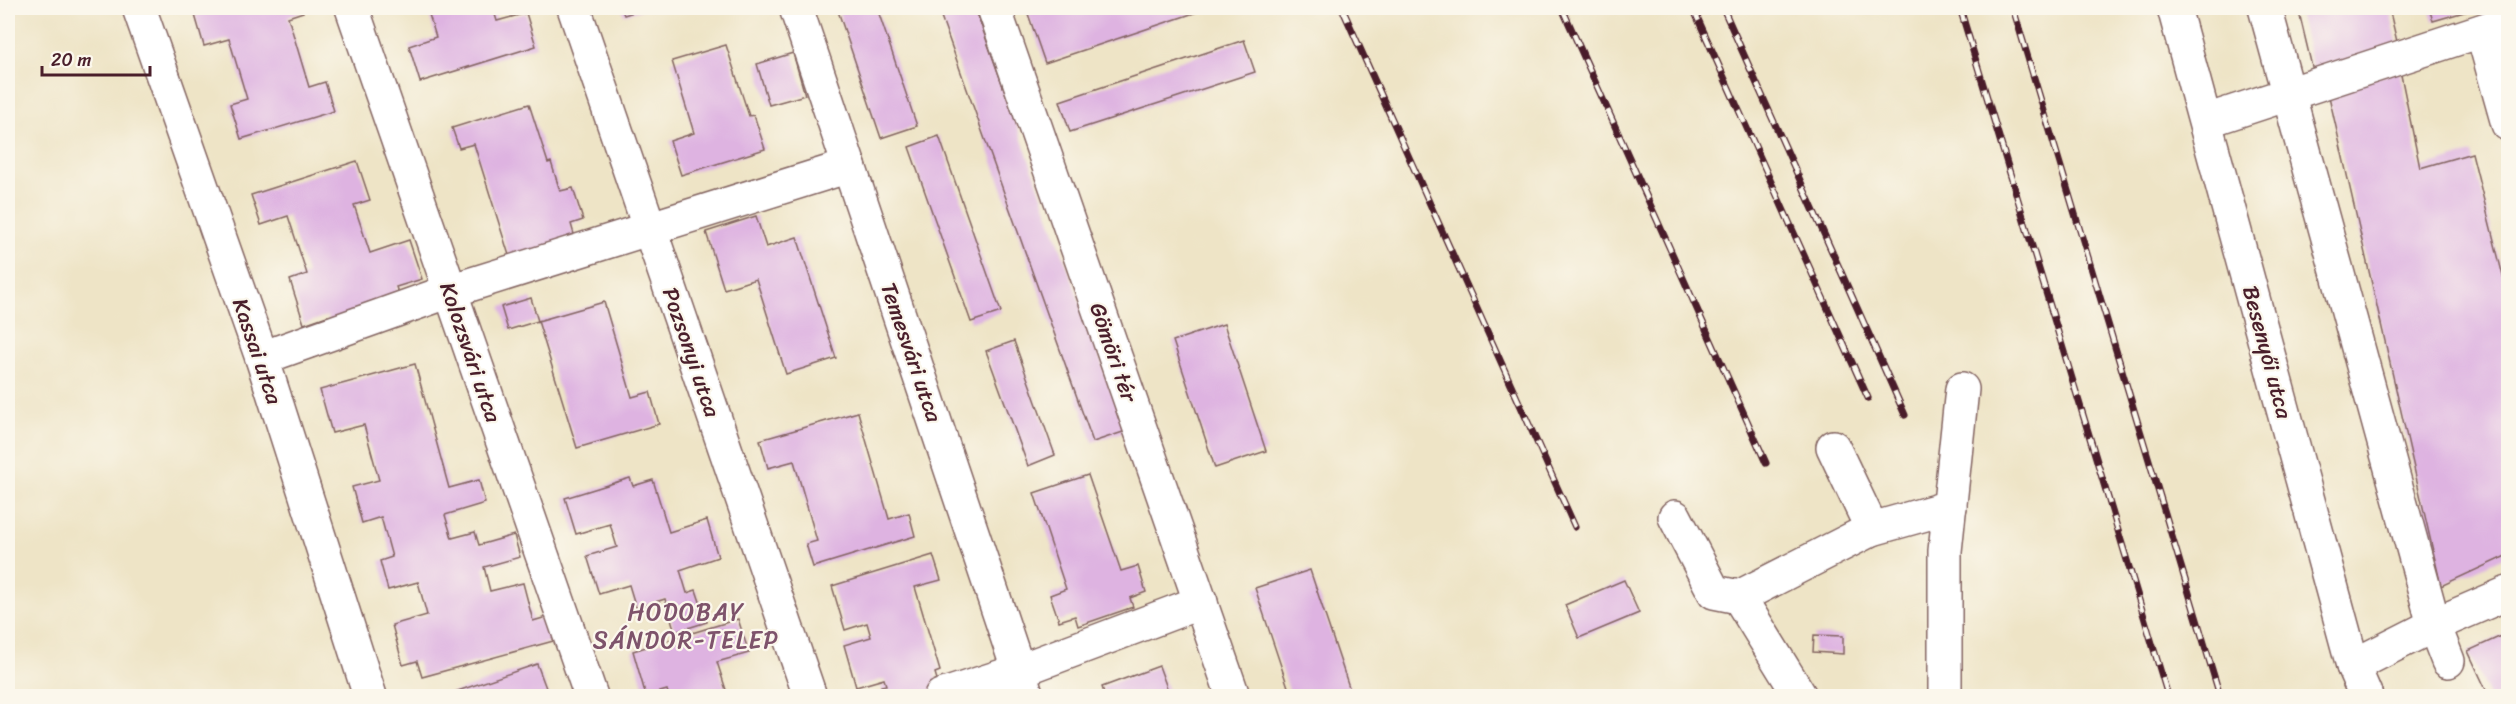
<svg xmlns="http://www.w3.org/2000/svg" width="2516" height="704" viewBox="0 0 2516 704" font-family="Sriracha,sans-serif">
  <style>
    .building { fill: #deb3e1 }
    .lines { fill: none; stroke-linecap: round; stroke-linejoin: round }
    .minor-casing { stroke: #836461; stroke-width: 36 }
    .minor { stroke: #fff; stroke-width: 33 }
    .rail-casing { stroke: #4a1f2b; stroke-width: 7 }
    .rail { stroke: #fbf7ec; stroke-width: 4.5; stroke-dasharray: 14; stroke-linecap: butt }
    .labels { text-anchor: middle; stroke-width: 4.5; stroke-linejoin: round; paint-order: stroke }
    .street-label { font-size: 22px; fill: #4a1f2b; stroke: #fbf7ec }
    .neighbourhood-label { font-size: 24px; letter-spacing: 1.5px; fill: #7e536b; stroke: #fbf7ec }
  </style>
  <rect width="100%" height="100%" fill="#fbf7ec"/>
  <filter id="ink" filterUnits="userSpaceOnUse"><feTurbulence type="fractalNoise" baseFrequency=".0167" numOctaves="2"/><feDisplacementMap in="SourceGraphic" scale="12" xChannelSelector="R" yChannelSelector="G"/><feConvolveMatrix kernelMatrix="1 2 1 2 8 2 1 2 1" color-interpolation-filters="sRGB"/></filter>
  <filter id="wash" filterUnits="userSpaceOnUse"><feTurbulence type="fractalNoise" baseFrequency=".008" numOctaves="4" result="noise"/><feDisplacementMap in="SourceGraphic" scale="24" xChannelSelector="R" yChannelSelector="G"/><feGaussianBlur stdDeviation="1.35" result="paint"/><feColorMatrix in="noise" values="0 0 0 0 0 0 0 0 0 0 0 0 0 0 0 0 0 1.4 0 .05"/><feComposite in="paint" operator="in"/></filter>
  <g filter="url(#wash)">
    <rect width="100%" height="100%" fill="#eee4c6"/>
    <g id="blocks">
      <!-- building -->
      <g class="building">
        <path d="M 220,8 L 301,8 L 303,12 L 288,17 L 309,87 L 325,82 L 334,111 L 241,139 L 230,104 L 247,99 L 229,39 L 204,46 L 195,15 Z"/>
        <path d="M 427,8 L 493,8 L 497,21 L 526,13 L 536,46 L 420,82 L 409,46 L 436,37 Z"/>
        <path d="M 621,8 L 646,8 L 624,15 Z"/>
        <path d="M 837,8 L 877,8 L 917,126 L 881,138 Z"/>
        <path d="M 938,8 L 975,8 L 1126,431 L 1093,442 Z"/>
        <path d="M 1026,8 L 1209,8 L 1045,63 Z"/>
        <path d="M 2298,8 L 2389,8 L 2399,50 L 2313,71 Z"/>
        <path d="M 2429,8 L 2478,8 L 2433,21 Z"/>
        <path d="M 1244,40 L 1255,72 L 1070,132 L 1060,101 Z"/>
        <path d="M 726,45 L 749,116 L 754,115 L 765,149 L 681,175 L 670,141 L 694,133 L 672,61 Z"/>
        <path d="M 793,53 L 805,95 L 769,105 L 757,64 Z"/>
        <path d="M 2400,70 L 2420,168 L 2472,153 L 2508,296 L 2508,555 L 2441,586 L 2328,92 Z"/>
        <path d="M 529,104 L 548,163 L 551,162 L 560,191 L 573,188 L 583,220 L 571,224 L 578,248 L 513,268 L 474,144 L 459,148 L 452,128 Z"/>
        <path d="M 939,136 L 1001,312 L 971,322 L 909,147 Z"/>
        <path d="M 357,161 L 370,200 L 354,205 L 370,253 L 409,240 L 422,279 L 396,287 L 402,304 L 331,328 L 327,316 L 304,324 L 290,280 L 307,274 L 288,216 L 261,225 L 251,195 Z"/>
        <path d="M 756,216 L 766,247 L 797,237 L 836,358 L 786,374 L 756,279 L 724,289 L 706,232 Z"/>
        <path d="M 531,298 L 538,321 L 604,302 L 632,397 L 650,392 L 659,424 L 577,448 L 538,321 L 508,330 L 501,307 Z"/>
        <path d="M 1224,324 L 1266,451 L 1215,468 L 1173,341 Z"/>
        <path d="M 1014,341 L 1055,455 L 1028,466 L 986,351 Z"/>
        <path d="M 415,364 L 449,488 L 479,480 L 485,503 L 445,515 L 452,538 L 475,532 L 479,545 L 514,535 L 520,557 L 484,567 L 490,591 L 523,583 L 533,621 L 550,616 L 557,640 L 422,677 L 417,661 L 403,665 L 392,625 L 427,615 L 418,582 L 388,590 L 380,561 L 392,557 L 381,517 L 362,523 L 352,487 L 379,480 L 364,425 L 332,433 L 320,390 Z"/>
        <path d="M 858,412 L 889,519 L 909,513 L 915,536 L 813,567 L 806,544 L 817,541 L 794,461 L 768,468 L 760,440 Z"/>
        <path d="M 1088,475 L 1121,571 L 1138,566 L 1146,592 L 1130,598 L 1133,607 L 1078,626 L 1075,616 L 1059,621 L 1050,595 L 1066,589 L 1034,493 Z"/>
        <path d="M 630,478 L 633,486 L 653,480 L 669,532 L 707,520 L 718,557 L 680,570 L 687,593 L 696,590 L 707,622 L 675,632 L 665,599 L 636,608 L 629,585 L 599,594 L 587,556 L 617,547 L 610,524 L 576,534 L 565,498 Z"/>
        <path d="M 933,555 L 941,580 L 915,587 L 940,671 L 935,673 L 941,693 L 928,696 L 884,696 L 881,686 L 886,685 L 884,679 L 856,687 L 844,645 L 871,637 L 867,623 L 845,630 L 832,586 Z"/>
        <path d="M 1310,570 L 1352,696 L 1291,696 L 1255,588 Z"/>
        <path d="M 1624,580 L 1639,613 L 1579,638 L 1565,605 Z"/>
        <path d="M 738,619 L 749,653 L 717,662 L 728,696 L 669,696 L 667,690 L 646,696 L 633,651 Z"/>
        <path d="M 2508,633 L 2508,696 L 2489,696 L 2468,651 Z"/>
        <path d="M 1814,635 L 1843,636 L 1843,654 L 1813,652 Z"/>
        <path d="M 537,664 L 549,696 L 443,696 Z"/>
        <path d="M 1159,666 L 1170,696 L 1105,696 L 1102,687 Z"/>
      </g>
    </g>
  </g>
  <g filter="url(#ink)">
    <use href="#blocks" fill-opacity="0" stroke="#836461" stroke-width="1.5"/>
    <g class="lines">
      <!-- minor casing -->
      <g class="minor-casing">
        <g id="minor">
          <path d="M 139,8 L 262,358 L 370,696"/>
          <path d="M 352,8 L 591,696"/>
          <path d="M 574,8 L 810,696"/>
          <path d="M 796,8 L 1027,696"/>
          <path d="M 994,8 L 1233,696"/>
          <path d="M 2174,8 L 2353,666 L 2366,696"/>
          <path d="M 2265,8 L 2434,625 L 2448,661"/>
          <path d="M 2482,31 L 2508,124"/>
          <path d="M 2206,121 L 2508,22"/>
          <path d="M 262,358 L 450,291 L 849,166"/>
          <path d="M 1833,447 L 1872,529"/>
          <path d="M 1675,517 L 1714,592 L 1739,597 L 1872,529 L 1950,507"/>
          <path d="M 1739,597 L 1800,696"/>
          <path d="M 2353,666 L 2434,625 L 2508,593"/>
          <path d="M 941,696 L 1018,671 L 1201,602"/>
          <path d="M 1945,696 L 1945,551 L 1962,389"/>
        </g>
      </g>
      <!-- minor -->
      <use href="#minor" class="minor"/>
      <!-- rail casing -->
      <g class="rail-casing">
        <g id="rail">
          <path d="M 1342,8 L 1575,527"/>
          <path d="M 1562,8 L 1766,463"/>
          <path d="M 1693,8 L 1868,398"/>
          <path d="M 1723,8 L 1905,415"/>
          <path d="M 1960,8 L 2168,696"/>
          <path d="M 2013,8 L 2220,696"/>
        </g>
      </g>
      <!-- rail -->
      <use href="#rail" class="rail"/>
    </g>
  </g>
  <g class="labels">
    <!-- street labels -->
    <g class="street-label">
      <text transform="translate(258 351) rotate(71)" y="8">Kassai utca</text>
      <text transform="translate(471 352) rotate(71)" y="8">Kolozsvári utca</text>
      <text transform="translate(692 352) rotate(71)" y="8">Pozsonyi utca</text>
      <text transform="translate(912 352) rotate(71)" y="8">Temesvári utca</text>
      <text transform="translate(1114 352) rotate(71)" y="8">Gömöri tér</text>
      <text transform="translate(2268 352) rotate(75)" y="8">Besenyői utca</text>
    </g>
    <!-- neighbourhood labels -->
    <g class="neighbourhood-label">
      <text x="686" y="620">HODOBAY<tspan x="686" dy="28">SÁNDOR-TELEP</tspan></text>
    </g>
  </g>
  <!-- margin -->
  <rect width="2516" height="704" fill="none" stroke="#fbf7ec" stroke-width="30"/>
  <!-- scale -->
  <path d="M42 66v9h108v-9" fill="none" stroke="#4a1f2b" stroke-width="3"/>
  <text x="51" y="66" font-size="18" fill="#4a1f2b" stroke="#fbf7ec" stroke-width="4.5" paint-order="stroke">20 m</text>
</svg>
